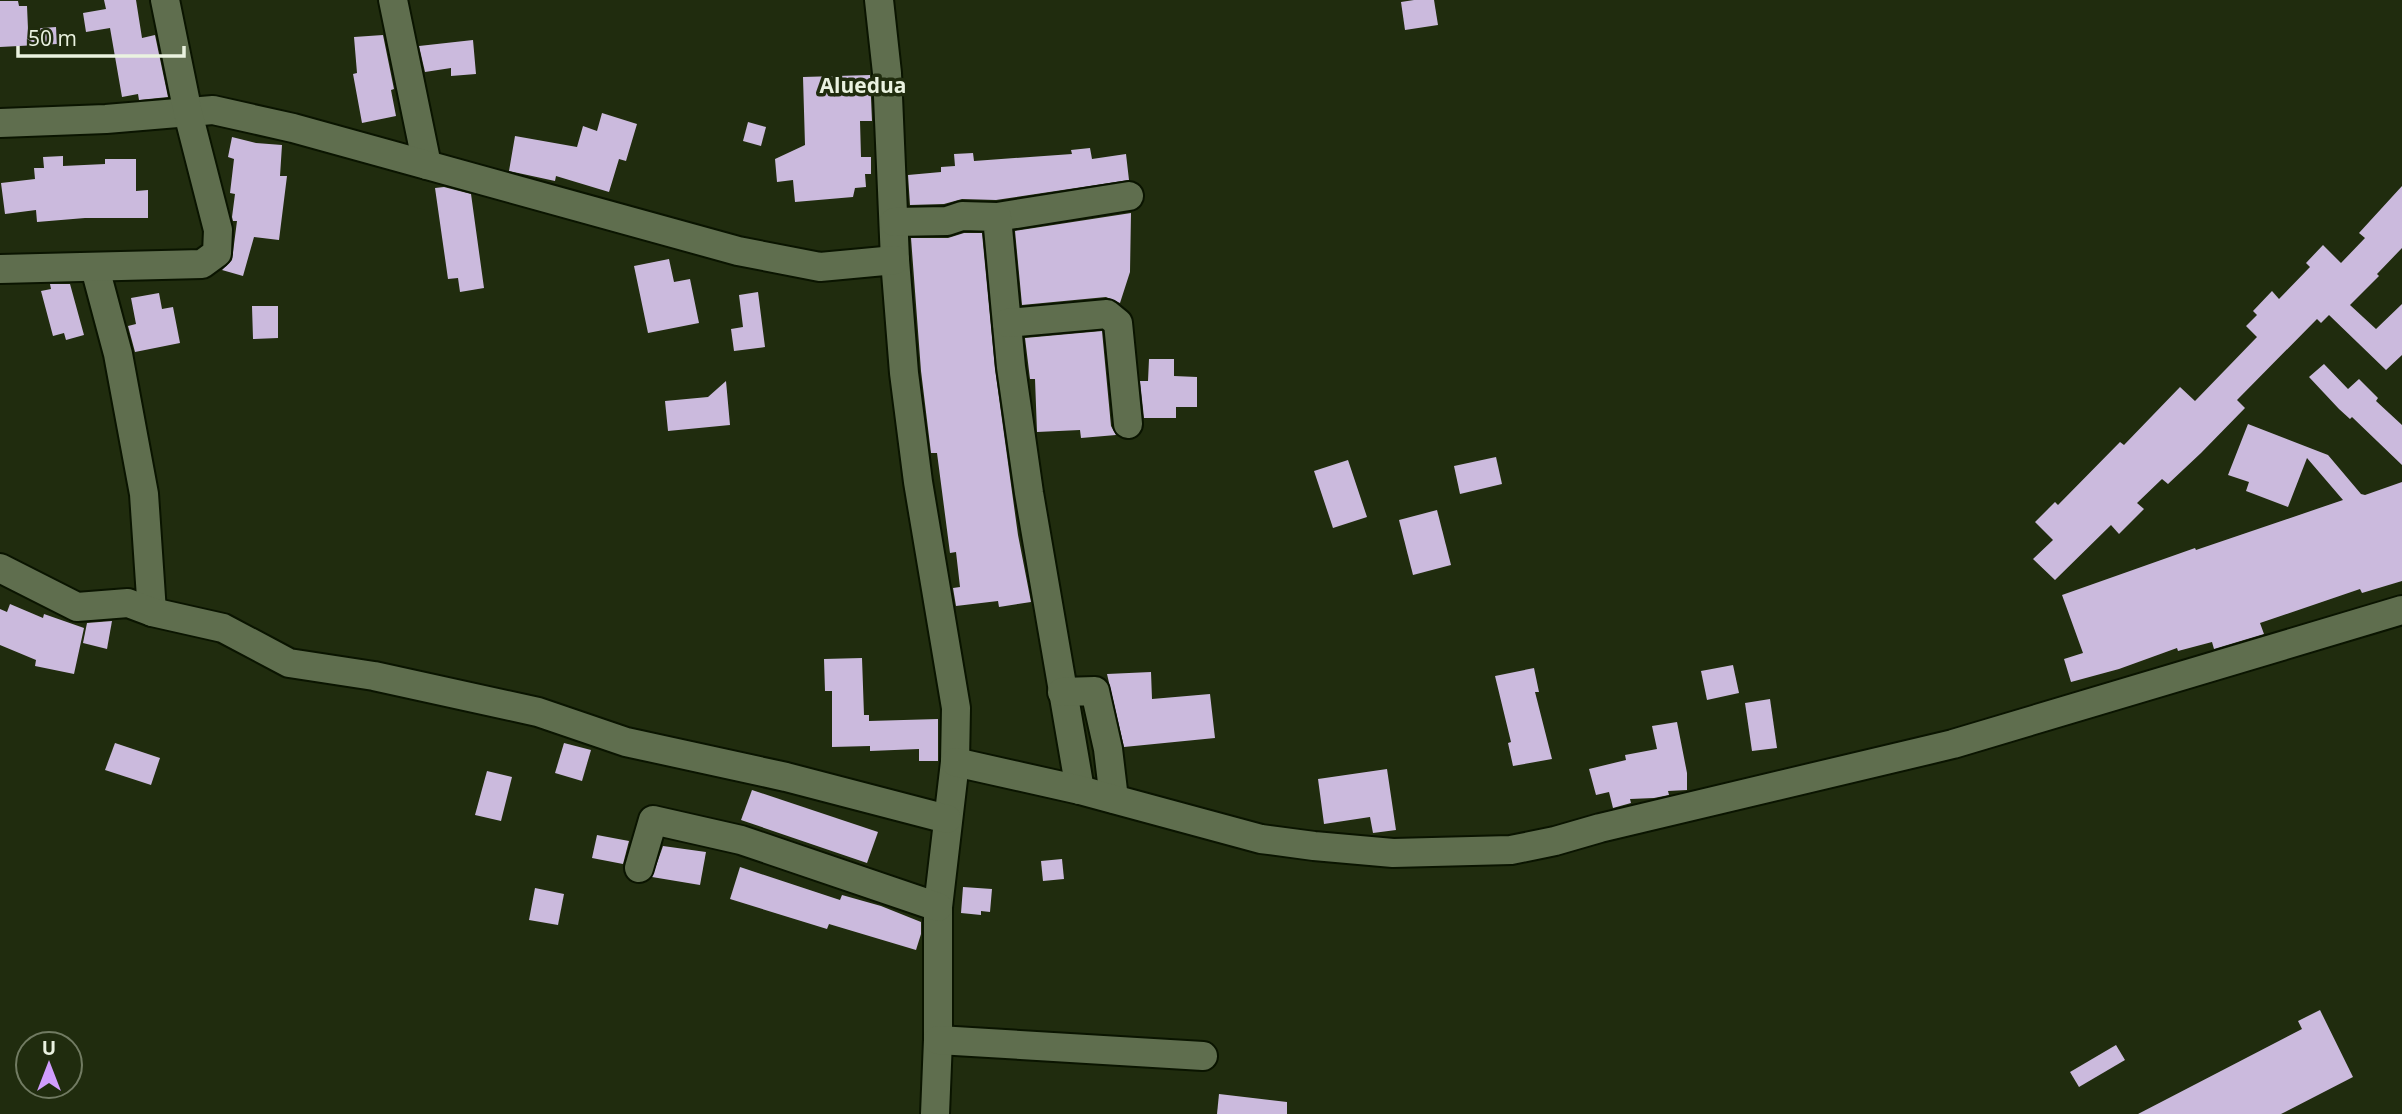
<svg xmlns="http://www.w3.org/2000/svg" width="2402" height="1114" viewBox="0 0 2402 1114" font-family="'Open Sans',sans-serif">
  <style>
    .building { fill: #cbbadd }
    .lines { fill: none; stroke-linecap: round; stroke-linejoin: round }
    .minor-casing { stroke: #0a1400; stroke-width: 32 }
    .minor { stroke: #5f6e4e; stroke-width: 28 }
    .labels { text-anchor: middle; stroke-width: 7; stroke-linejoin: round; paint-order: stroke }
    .quarter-label { font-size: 21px; font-weight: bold; fill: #eaf2e0; stroke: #202c0e }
  </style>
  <rect width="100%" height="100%" fill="#202c0e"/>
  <!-- building -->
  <g class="building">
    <path d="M 104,0 L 136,0 L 142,38 L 155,35 L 168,97 L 139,100 L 138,94 L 122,97 L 110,28 L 86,32 L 83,13 L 106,9 Z"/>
    <path d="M 1414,0 L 1434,0 L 1438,25 L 1405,30 L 1401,2 Z"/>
    <path d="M 0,1 L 18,1 L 19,6 L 27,6 L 28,29 L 56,27 L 57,44 L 0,47 Z"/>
    <path d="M 383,35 L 394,89 L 391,90 L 396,116 L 362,123 L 353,74 L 357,73 L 354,37 Z"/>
    <path d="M 473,40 L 476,74 L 451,76 L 451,68 L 425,72 L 419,46 Z"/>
    <path d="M 870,75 L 872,121 L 860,121 L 861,157 L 871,157 L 871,174 L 865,174 L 866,187 L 855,188 L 853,197 L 795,202 L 793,180 L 777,182 L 775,159 L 805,145 L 803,77 Z"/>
    <path d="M 602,113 L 637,124 L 626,161 L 619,159 L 609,192 L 556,176 L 555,181 L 509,171 L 515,136 L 577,147 L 583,126 L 597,131 Z"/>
    <path d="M 748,122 L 766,127 L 761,146 L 743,141 Z"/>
    <path d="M 232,137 L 256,143 L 282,145 L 280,176 L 287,176 L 279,240 L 254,237 L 243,276 L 222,270 L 232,260 L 237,221 L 233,221 L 232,217 L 235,194 L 230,193 L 234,159 L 228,157 Z"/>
    <path d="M 1090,148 L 1092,159 L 1126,154 L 1129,180 L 996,200 L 962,199 L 944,204 L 910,205 L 908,175 L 941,172 L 941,167 L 955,166 L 954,154 L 973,153 L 974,161 L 1072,154 L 1071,150 Z"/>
    <path d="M 63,156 L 63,166 L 105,164 L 105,159 L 136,159 L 136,191 L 148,190 L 148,218 L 85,218 L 37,222 L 36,210 L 5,214 L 1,183 L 35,179 L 34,168 L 44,168 L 43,157 Z"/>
    <path d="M 2402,186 L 2402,248 L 2377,274 L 2379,276 L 2350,305 L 2376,329 L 2402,304 L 2402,355 L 2386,370 L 2329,315 L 2321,323 L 2317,319 L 2237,400 L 2245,408 L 2201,453 L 2168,484 L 2162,479 L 2137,503 L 2144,509 L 2119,534 L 2111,525 L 2055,580 L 2033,559 L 2053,540 L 2035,522 L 2055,502 L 2058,505 L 2120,442 L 2124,445 L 2180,387 L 2195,401 L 2257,337 L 2246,326 L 2257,315 L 2253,311 L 2272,291 L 2279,299 L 2310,267 L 2306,263 L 2323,245 L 2341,263 L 2365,238 L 2359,233 Z"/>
    <path d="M 444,187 L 471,194 L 484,288 L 460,292 L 458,278 L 448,279 L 435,188 Z"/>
    <path d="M 1131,213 L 1130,272 L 1120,303 L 1106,297 L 1022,305 L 1015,231 Z"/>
    <path d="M 964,233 L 982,233 L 995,369 L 1018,535 L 1031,602 L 999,607 L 998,601 L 956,606 L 953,588 L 960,587 L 956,552 L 950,553 L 937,453 L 931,453 L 921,371 L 911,238 L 948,238 Z"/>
    <path d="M 669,259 L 674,282 L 690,279 L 699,323 L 648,333 L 634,266 Z"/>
    <path d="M 50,284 L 70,284 L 84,335 L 66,340 L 64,333 L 53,336 L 41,291 L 51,289 Z"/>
    <path d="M 758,292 L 765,347 L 734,351 L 731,329 L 743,327 L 739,295 Z"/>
    <path d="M 159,293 L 162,309 L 173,307 L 180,343 L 135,352 L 128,326 L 136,324 L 131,298 Z"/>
    <path d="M 252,306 L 278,306 L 278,338 L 253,339 Z"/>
    <path d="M 1102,331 L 1111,426 L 1116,435 L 1081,438 L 1080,430 L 1037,432 L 1035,379 L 1030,379 L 1025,338 Z"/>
    <path d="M 1149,359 L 1174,359 L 1174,376 L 1197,377 L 1197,407 L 1176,407 L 1176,418 L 1144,418 L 1140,381 L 1148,381 Z"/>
    <path d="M 2324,364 L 2348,389 L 2359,379 L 2378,398 L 2376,401 L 2402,425 L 2402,465 L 2352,417 L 2350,419 L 2339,409 L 2309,377 Z"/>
    <path d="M 726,381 L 730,425 L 668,431 L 665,401 L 708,397 Z"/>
    <path d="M 2248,424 L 2328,455 L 2361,494 L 2365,495 L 2402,482 L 2402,581 L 2362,593 L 2360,589 L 2260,623 L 2264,634 L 2214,649 L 2212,642 L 2178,651 L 2177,648 L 2119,669 L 2071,682 L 2064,659 L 2083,653 L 2062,595 L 2195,548 L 2196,550 L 2343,500 L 2307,458 L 2288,507 L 2246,491 L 2249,482 L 2228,475 Z"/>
    <path d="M 1496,457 L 1502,484 L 1460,494 L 1454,466 Z"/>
    <path d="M 1348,460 L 1367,517 L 1333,528 L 1314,471 Z"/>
    <path d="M 1437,510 L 1451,565 L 1413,575 L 1399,520 Z"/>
    <path d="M 10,604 L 43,618 L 44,614 L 84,628 L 74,674 L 35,666 L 36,660 L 0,645 L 0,609 L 7,612 Z"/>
    <path d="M 112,621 L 107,649 L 83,643 L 87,623 Z"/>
    <path d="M 862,658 L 864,715 L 869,715 L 869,721 L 938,719 L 938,761 L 919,761 L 919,749 L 870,751 L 870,746 L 832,747 L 832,691 L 825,691 L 824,659 Z"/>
    <path d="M 1733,665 L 1739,693 L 1707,700 L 1701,671 Z"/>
    <path d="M 1534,668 L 1539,692 L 1535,692 L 1552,759 L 1513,766 L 1508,743 L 1511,742 L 1495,676 Z"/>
    <path d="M 1151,672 L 1152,699 L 1210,694 L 1215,738 L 1124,747 L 1107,674 Z"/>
    <path d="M 1770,699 L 1777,748 L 1752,751 L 1745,703 Z"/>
    <path d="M 1677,722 L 1687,773 L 1687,790 L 1668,791 L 1669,795 L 1654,798 L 1630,799 L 1631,803 L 1613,808 L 1609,792 L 1596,795 L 1589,769 L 1626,760 L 1625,755 L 1657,749 L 1652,726 Z"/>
    <path d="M 115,743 L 160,758 L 151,785 L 105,770 Z"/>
    <path d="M 564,743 L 591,750 L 582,781 L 555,773 Z"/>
    <path d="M 1387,769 L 1396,830 L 1373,833 L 1370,817 L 1324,824 L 1318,779 Z"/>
    <path d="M 487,771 L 512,777 L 501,821 L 475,815 Z"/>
    <path d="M 752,790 L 878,832 L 867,863 L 741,820 Z"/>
    <path d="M 597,835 L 629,841 L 623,864 L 592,858 Z"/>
    <path d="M 663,846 L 706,852 L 700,885 L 652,877 Z"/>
    <path d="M 1062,859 L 1064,879 L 1043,881 L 1041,861 Z"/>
    <path d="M 740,867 L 840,900 L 842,895 L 881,906 L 921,922 L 921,934 L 916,950 L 829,924 L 827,929 L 730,899 Z"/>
    <path d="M 963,887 L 992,889 L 990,912 L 981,911 L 981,915 L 961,913 Z"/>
    <path d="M 535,888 L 564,894 L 558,925 L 529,920 Z"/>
    <path d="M 2320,1010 L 2353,1077 L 2281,1114 L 2138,1114 L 2302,1029 L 2298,1021 Z"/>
    <path d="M 2116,1045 L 2125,1060 L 2079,1087 L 2070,1072 Z"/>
    <path d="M 1219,1094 L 1287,1102 L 1287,1114 L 1217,1114 Z"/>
  </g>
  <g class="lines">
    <!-- minor casing -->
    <g class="minor-casing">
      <g id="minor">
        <path d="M 393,0 L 427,165"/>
        <path d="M 879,0 L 887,73 L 895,260 L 904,373 L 918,482 L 956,708 L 955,762 L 938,907 L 938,1040 L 935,1114"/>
        <path d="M 0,123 L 106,119 L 213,110 L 293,128 L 738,251 L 820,267 L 895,260"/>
        <path d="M 997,217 L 1129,196"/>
        <path d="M 894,222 L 947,221 L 962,216 L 997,217 L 1011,367 L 1029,493 L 1080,790"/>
        <path d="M 95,268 L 118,354 L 144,494 L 152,612"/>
        <path d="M 0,269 L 202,264 L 217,253 L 218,230 L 188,113 L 165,0"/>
        <path d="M 1007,323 L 1107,314 L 1118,323 L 1128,424"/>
        <path d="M 0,568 L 77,607 L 128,603 L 152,612 L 223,628 L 289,663 L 374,676 L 538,712 L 626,742 L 786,777 L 947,819"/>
        <path d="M 1062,692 L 1095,691 L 1108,749 L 1114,799"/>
        <path d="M 955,762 L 1080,790 L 1261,839 L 1314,846 L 1393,853 L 1511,850 L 1555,841 L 1600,828 L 1953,744 L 2402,610"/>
        <path d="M 639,868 L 653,820 L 741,840 L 938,907"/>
        <path d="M 938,1040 L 1203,1056"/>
      </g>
    </g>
    <!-- minor -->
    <use href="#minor" class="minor"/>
  </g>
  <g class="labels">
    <!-- quarter labels -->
    <g class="quarter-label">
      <text x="863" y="93">Aluedua</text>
    </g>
  </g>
  <!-- north arrow -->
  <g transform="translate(49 1065)"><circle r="33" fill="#202c0e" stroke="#717b62" stroke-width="2"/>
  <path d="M0-5L12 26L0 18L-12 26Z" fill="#d19dfe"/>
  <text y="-10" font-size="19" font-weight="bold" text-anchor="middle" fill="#eaf2e0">U</text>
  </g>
  <!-- scale -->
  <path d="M18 46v10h166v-10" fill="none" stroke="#eaf2e0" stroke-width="3.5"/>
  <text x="28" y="46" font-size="21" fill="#eaf2e0" stroke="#202c0e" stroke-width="5" paint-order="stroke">50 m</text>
</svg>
